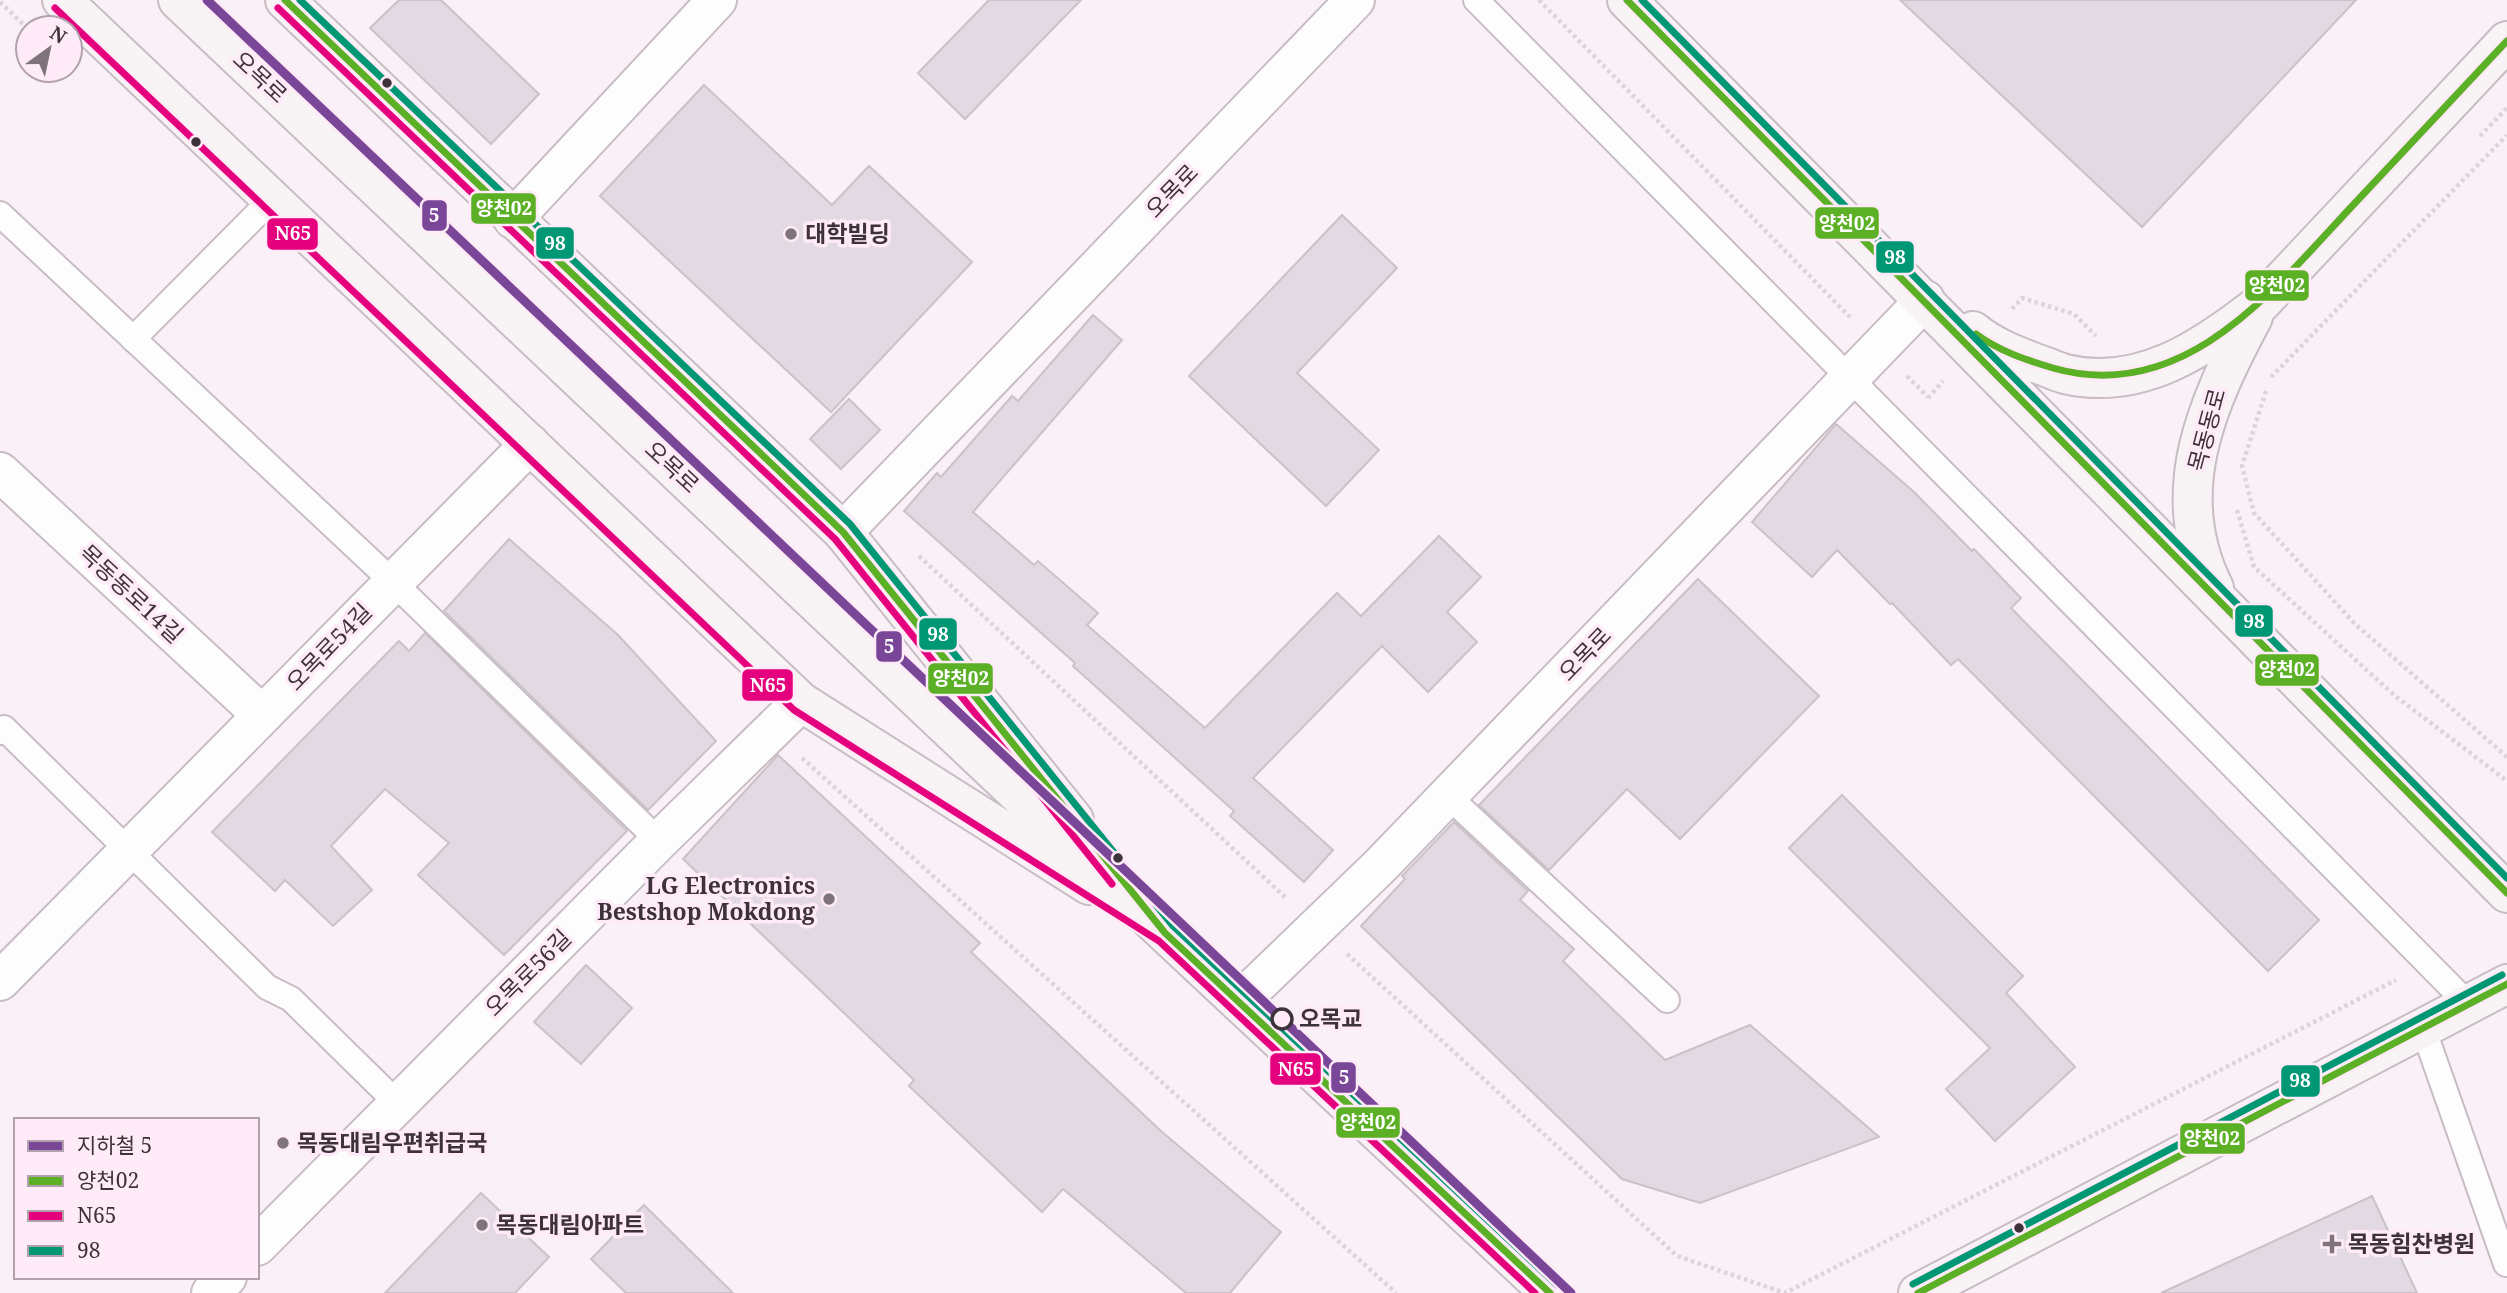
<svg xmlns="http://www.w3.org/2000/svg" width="2507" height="1293" viewBox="0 0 2507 1293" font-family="'Noto Serif','Noto Sans KR',serif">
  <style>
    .building { fill: #e2d9e2; stroke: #cac2ca; stroke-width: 2 }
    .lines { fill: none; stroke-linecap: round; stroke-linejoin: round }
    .service-casing { stroke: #c8bdc4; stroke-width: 28 }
    .minor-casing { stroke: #c8bdc4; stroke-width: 42 }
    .secondary-casing { stroke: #c8bdc4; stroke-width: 42 }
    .path { stroke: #dad6d8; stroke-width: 4.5; stroke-dasharray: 3.5 3.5; stroke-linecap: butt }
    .service { stroke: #fefdfe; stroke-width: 24 }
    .minor { stroke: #fefdfe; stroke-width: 38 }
    .secondary { stroke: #f8f3f5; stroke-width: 38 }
    .bus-1-casing { stroke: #ffebf8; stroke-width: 12 }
    .bus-2-casing { stroke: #ffebf8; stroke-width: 12 }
    .bus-3-casing { stroke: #ffebf8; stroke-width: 12 }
    .bus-1 { stroke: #5bb025; stroke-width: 7 }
    .bus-2 { stroke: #e5007d; stroke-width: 7 }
    .bus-3 { stroke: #009775; stroke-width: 7 }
    .metro-1-casing { stroke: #ffebf8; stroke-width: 14 }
    .metro-1 { stroke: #794698; stroke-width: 9 }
    .bus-dot { fill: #3e323a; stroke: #ffebf8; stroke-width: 2.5 }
    .poi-dot { fill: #80747c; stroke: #ffebf8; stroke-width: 2.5 }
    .stop-dot { fill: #ffebf8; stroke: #3e323a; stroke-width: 3.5 }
    .labels { text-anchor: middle; stroke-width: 7; stroke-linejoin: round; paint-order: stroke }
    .street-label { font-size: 23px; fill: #3e323a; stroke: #ffebf8 }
    .poi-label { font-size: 23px; font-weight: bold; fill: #3e323a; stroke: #ffebf8; text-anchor: start }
    .stop-label { font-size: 23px; font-weight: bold; fill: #3e323a; stroke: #ffebf8; text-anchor: start }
    .line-badge { stroke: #ffebf8; stroke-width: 2.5 }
    .badge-label { font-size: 19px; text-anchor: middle; font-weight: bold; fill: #fff }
  </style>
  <rect width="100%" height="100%" fill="#faf0f7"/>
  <!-- building -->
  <g class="building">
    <path d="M 399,0 L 441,0 L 539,94 L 491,144 L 370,28 Z"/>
    <path d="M 989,0 L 1081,0 L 965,119 L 918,73 Z"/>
    <path d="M 1900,0 L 2356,0 L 2142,227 Z"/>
    <path d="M 704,85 L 832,205 L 869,166 L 972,262 L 831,412 L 600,196 Z"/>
    <path d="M 1342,215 L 1397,268 L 1297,373 L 1379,450 L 1326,506 L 1189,376 Z"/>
    <path d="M 1093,315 L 1122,340 L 973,512 L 1034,565 L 1038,561 L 1098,613 L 1087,625 L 1205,728 L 1337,593 L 1361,616 L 1439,536 L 1481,577 L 1447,612 L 1477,642 L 1428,692 L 1382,646 L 1253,778 L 1333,850 L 1304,882 L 1230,816 L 1234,811 L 1073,666 L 1075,663 L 904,511 L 937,473 L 941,477 L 1012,396 L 1018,401 Z"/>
    <path d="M 849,399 L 880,430 L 841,469 L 810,439 Z"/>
    <path d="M 1836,424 L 1914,492 L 1972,551 L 1974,549 L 2021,598 L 2011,608 L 2319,920 L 2268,971 L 1958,659 L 1951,665 L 1892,603 L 1890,604 L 1837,550 L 1812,577 L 1752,522 Z"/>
    <path d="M 509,539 L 618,635 L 716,741 L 648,810 L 444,611 Z"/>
    <path d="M 1698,579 L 1819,696 L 1680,839 L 1627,789 L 1549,870 L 1479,805 Z"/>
    <path d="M 425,633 L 627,831 L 504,955 L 418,875 L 449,843 L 385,789 L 331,846 L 372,890 L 333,926 L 285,880 L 275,891 L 212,832 L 399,641 L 409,651 Z"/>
    <path d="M 778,755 L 980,943 L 971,952 L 1162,1132 L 1281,1232 L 1230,1293 L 1186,1293 L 1063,1189 L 1042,1212 L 909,1086 L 914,1080 L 683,859 Z"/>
    <path d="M 1842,795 L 2023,976 L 2006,993 L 2075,1067 L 1995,1141 L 1946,1089 L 1990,1048 L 1789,848 Z"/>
    <path d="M 1454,822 L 1528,891 L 1520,900 L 1574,949 L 1563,961 L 1665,1060 L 1750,1025 L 1879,1137 L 1700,1203 L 1622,1179 L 1361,926 L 1405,879 L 1402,876 Z"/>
    <path d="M 586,965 L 632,1008 L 581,1064 L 534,1022 Z"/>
    <path d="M 481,1193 L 549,1257 L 515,1293 L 385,1293 Z"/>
    <path d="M 2372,1196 L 2417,1293 L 2161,1293 Z"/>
    <path d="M 644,1205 L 733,1293 L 626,1293 L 591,1259 Z"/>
  </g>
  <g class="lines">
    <!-- service casing -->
    <g class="service-casing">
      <g id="service">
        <path d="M 1476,0 L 2468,1004"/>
        <path d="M 0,214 L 393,582 L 659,841"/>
        <path d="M 133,339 L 272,199"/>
        <path d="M 0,732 L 4,728 L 267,987 L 291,999 L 398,1104"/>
        <path d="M 1448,796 L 1667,1000"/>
        <path d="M 2423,1028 L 2506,1264"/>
      </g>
    </g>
    <!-- minor casing -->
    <g class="minor-casing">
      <g id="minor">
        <path d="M 513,219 L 717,0"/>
        <path d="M 0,472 L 262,715"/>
        <path d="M 843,532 L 1355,0"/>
        <path d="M 0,981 L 530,444"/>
        <path d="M 1239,1002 L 1380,866 L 1925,300"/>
        <path d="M 257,1246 L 659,841 L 801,702"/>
        <path d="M 211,1293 L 227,1277"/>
      </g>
    </g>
    <!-- secondary casing -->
    <g class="secondary-casing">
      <g id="secondary">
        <path d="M 62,0 L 801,702 L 1089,885"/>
        <path d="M 178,0 L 1165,933 L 1550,1293"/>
        <path d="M 285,0 L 843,532 L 1074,820"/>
        <path d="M 1627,0 L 2507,893"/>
        <path d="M 1973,331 C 1991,346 2014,355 2035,363 C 2045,366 2055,371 2065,374 C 2140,392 2204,348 2260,304 L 2507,41"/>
        <path d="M 2214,588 C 2166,493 2207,403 2253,317"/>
        <path d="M 1918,1293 L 2507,984"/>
      </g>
    </g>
    <!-- path -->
    <g class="path">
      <path d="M 1539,0 L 1850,317"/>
      <path d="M 0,2 L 28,29"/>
      <path d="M 2480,136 L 2507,108"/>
      <path d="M 2012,309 L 2022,298 L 2074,314 L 2096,336"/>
      <path d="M 1907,376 L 1928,397"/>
      <path d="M 2271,377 L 2507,135"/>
      <path d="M 2266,391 L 2242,466 L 2254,513 L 2355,624 L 2507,757"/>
      <path d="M 1928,398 L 1943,381"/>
      <path d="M 2237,510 L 2254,567 L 2394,695 L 2507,781"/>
      <path d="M 919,556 L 1286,898"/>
      <path d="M 802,758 L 1396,1293"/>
      <path d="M 1347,954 L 1677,1256 L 1785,1293 L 2396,980"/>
    </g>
    <!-- service -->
    <use href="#service" class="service"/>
    <!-- minor -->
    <use href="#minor" class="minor"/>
    <!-- secondary -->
    <use href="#secondary" class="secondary"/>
    <!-- bus-1 casing -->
    <g class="bus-1-casing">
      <g id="bus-1">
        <path d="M 285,0 L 843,532 L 1165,933 L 1550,1293"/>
        <path d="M 1627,0 L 2507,893"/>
        <path d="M 1976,334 C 1999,351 2026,360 2053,368 C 2185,406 2275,288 2355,203 C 2405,149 2456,95 2507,41"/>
        <path d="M 1918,1293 L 2507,984"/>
      </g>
    </g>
    <!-- bus-2 casing -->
    <g class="bus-2-casing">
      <g id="bus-2">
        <path d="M 55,8 L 794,710 L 1159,941 L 1535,1293"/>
        <path d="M 278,8 L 835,539 L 1112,884"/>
      </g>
    </g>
    <!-- bus-3 casing -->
    <g class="bus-3-casing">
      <g id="bus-3">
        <path d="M 300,0 L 850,524 L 1173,926 L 1557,1285"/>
        <path d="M 1642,0 L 2507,878"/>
        <path d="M 1913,1284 L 2502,975"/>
      </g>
    </g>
    <!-- bus-1 -->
    <use href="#bus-1" class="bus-1"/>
    <!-- bus-2 -->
    <use href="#bus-2" class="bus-2"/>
    <!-- bus-3 -->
    <use href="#bus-3" class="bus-3"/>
    <!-- metro-1 casing -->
    <g class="metro-1-casing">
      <path id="metro-1" d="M 207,0 L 1571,1293"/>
    </g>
    <!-- metro-1 -->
    <use href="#metro-1" class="metro-1"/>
  </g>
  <!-- markers -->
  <g class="bus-dot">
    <circle cx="387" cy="83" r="6"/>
    <circle cx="196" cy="142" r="6"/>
    <circle cx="1118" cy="858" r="6"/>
    <circle cx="2019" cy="1228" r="6"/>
  </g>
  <g class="poi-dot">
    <circle cx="791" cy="234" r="7"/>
    <circle cx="829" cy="899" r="7"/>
    <circle cx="283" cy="1143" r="7"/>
    <circle cx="482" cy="1225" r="7"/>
    <path d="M2328.5 1233.5h7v7h7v7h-7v7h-7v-7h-7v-7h7z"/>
  </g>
  <circle class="stop-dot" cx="1282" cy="1019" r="10"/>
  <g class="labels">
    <!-- street labels -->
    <g class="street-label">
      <text transform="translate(260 77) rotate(43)" y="8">오목로</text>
      <text transform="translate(1172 191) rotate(-46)" y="8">오목로</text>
      <text transform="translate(2207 430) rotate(-75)" y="8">목동동로</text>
      <text transform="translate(672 467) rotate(43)" y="8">오목로</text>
      <text transform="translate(131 594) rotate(43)" y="8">목동동로14길</text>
      <text transform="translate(329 647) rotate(-46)" y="8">오목로54길</text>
      <text transform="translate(1585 654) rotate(-46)" y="8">오목로</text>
      <text transform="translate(528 973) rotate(-45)" y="8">오목로56길</text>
    </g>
    <!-- poi labels -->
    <g class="poi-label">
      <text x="805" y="242">대학빌딩</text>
      <text x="815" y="894" text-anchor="end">LG Electronics<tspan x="815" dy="26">Bestshop Mokdong</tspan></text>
      <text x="297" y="1151">목동대림우편취급국</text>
      <text x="496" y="1233">목동대림아파트</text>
      <text x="2348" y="1252">목동힘찬병원</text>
    </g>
    <!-- stop labels -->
    <g class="stop-label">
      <text x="1299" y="1027">오목교</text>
    </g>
  </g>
  <g class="line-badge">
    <rect x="470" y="192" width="67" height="33" rx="7" fill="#5bb025"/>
    <rect x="421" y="199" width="27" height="33" rx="7" fill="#794698"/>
    <rect x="1814" y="206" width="66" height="34" rx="7" fill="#5bb025"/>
    <rect x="266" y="217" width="53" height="34" rx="7" fill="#e5007d"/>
    <rect x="535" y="226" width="40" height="34" rx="7" fill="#009775"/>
    <rect x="1875" y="240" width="40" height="34" rx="7" fill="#009775"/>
    <rect x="2244" y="269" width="66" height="33" rx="7" fill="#5bb025"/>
    <rect x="2234" y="604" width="40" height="34" rx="7" fill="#009775"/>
    <rect x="918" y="617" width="40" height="34" rx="7" fill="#009775"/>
    <rect x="875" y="630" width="28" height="33" rx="7" fill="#794698"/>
    <rect x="2254" y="653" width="66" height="34" rx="7" fill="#5bb025"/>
    <rect x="927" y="662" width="67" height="33" rx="7" fill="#5bb025"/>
    <rect x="741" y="668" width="53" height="34" rx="7" fill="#e5007d"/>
    <rect x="1269" y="1052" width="53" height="34" rx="7" fill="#e5007d"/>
    <rect x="1330" y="1061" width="27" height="33" rx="7" fill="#794698"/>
    <rect x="2280" y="1064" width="41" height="34" rx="7" fill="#009775"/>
    <rect x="1335" y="1106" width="66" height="33" rx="7" fill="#5bb025"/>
    <rect x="2179" y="1122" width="67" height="33" rx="7" fill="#5bb025"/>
  </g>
  <g class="badge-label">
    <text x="504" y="215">양천02</text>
    <text x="434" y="222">5</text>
    <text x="1847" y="230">양천02</text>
    <text x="293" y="240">N65</text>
    <text x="555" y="250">98</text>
    <text x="1895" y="264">98</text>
    <text x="2277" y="292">양천02</text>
    <text x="2254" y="628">98</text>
    <text x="938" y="641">98</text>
    <text x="889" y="653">5</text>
    <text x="2287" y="676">양천02</text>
    <text x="961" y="685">양천02</text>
    <text x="768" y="692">N65</text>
    <text x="1296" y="1076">N65</text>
    <text x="1344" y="1084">5</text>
    <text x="2300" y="1087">98</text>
    <text x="1368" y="1129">양천02</text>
    <text x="2212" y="1145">양천02</text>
  </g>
  <!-- legend -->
  <rect x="14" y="1118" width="245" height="161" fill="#ffebf8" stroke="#b2a1ac" stroke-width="2"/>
  <rect x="28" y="1141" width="35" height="10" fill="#794698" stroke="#b2a1ac" stroke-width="2"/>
  <text x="77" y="1153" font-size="21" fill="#3e323a">지하철 5</text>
  <rect x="28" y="1176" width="35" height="10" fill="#5bb025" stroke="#b2a1ac" stroke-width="2"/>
  <text x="77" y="1188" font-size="21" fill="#3e323a">양천02</text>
  <rect x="28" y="1211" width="35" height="10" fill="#e5007d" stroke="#b2a1ac" stroke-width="2"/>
  <text x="77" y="1223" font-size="21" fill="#3e323a">N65</text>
  <rect x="28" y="1246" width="35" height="10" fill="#009775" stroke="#b2a1ac" stroke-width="2"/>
  <text x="77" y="1258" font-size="21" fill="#3e323a">98</text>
  <!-- north arrow -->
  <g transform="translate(49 49) rotate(33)"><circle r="33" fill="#ffebf8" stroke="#b2a1ac" stroke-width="2"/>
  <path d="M0-5L12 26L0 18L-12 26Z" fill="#80747c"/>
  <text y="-10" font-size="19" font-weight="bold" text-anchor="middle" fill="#3e323a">N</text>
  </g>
</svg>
